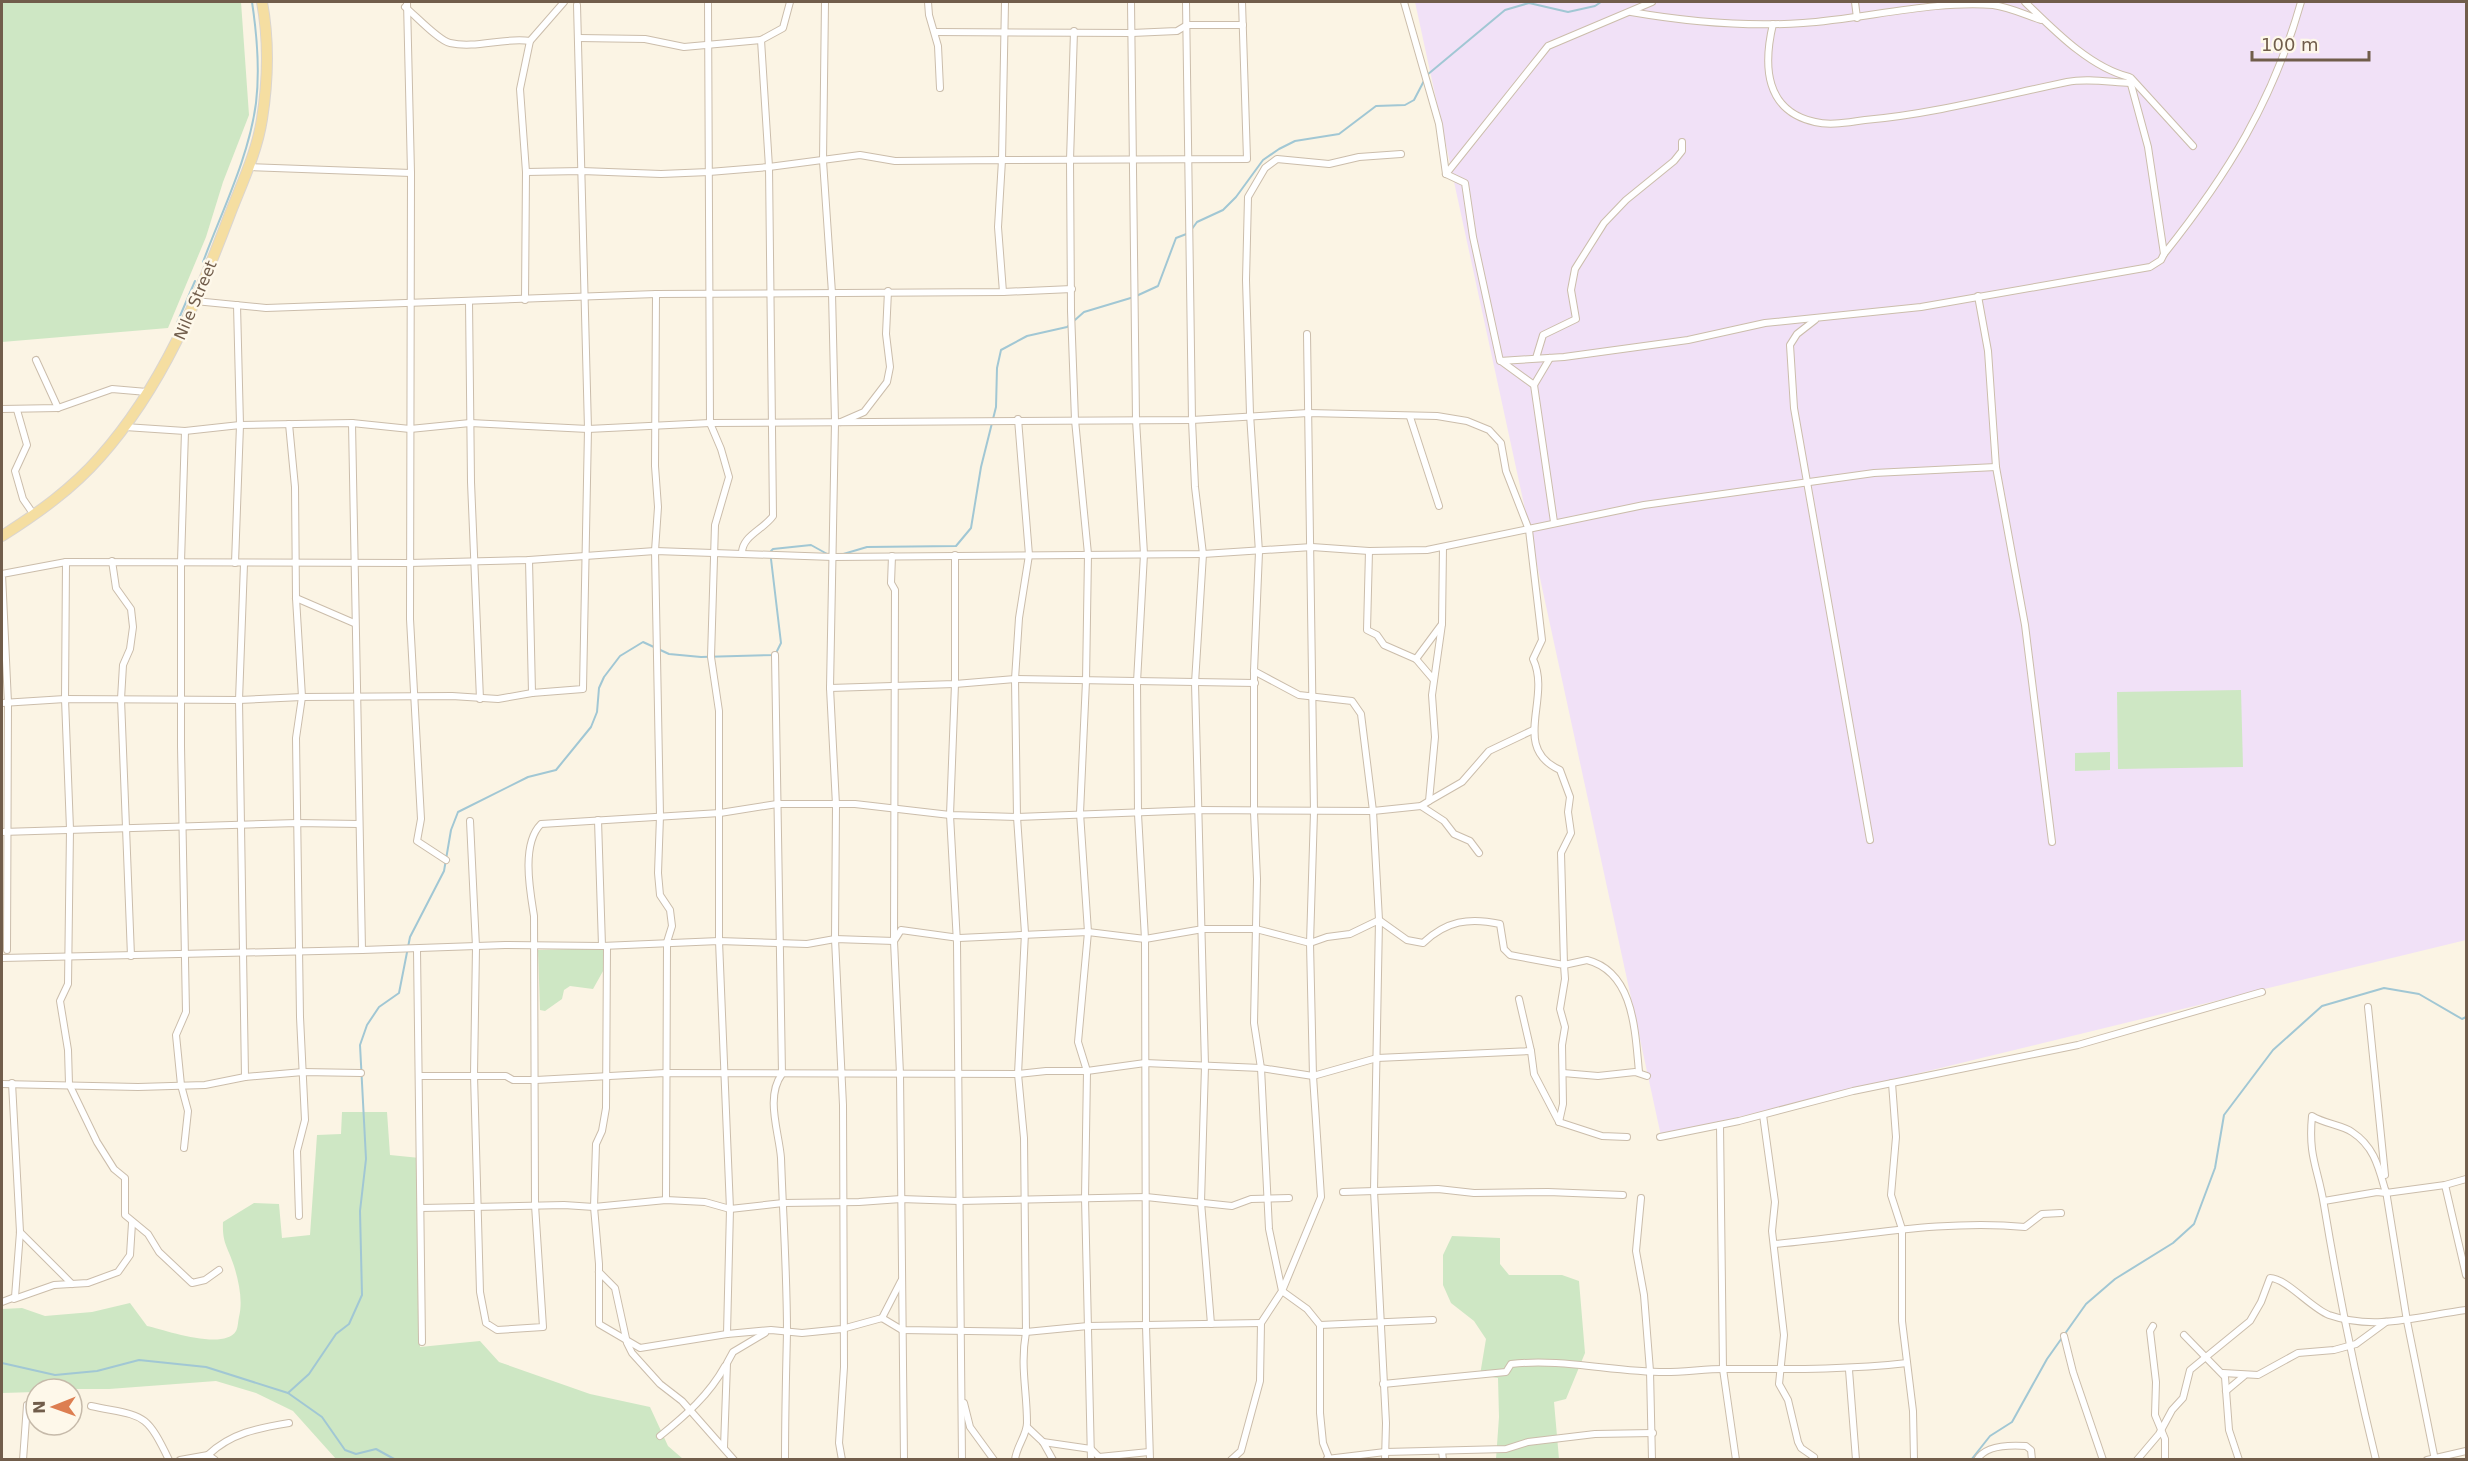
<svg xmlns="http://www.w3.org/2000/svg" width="2468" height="1461" viewBox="0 0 2468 1461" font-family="'DejaVu Sans',sans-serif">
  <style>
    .education { fill: #f1e1f7 }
    .green { fill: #cee7c4 }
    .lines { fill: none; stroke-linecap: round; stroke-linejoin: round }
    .stream { stroke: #a1c7d4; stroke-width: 2 }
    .street-casing { stroke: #cbbdab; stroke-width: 8 }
    .primary-casing { stroke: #dad5d0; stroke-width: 12 }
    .street { stroke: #fff; stroke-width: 6 }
    .primary { stroke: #f5dea1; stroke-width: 10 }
    .labels { text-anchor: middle; stroke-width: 5; stroke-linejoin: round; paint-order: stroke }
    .street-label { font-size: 16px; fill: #715d4b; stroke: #fef8ea }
  </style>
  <rect width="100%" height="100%" fill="#fbf4e4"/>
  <!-- education -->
  <path class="education" d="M 1415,2 L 2466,2 L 2466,940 L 1661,1136 Z"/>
  <!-- green -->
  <g class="green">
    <path d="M 2,2 L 241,2 L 249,115 L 223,182 L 206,237 L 168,328 L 2,342 Z"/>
    <path d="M 2241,690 L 2243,767 L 2118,769 L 2117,692 Z"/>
    <path d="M 2110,752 L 2110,770 L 2075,771 L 2075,753 Z"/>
    <path d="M 606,948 L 607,964 L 593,989 L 570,986 L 564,990 L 562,999 L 545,1011 L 540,1010 L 538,950 Z"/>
    <path d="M 342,1112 L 387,1112 L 390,1155 L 420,1158 L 420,1347 L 480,1341 L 499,1362 L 590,1394 L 650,1407 L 668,1446 L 683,1459 L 336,1459 L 293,1411 L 256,1393 L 216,1381 L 109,1389 L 36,1389 L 36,1392 L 2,1393 L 2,1309 L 22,1308 L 45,1316 L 92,1312 L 130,1303 L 147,1326 C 165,1330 224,1351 236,1331 C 238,1328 238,1321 239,1317 C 243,1301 239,1282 234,1266 C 228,1247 222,1244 223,1222 L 254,1203 L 279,1204 L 282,1238 L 310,1235 L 317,1135 L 341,1134 Z"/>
    <path d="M 1452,1236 L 1500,1238 L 1500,1264 L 1509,1275 L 1562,1275 L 1579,1281 L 1585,1353 L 1566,1399 L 1554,1402 L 1559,1459 L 1496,1459 L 1499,1417 L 1498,1378 L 1480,1375 L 1486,1339 L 1474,1321 L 1451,1303 L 1443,1285 L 1443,1255 Z"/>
  </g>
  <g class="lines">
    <!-- stream -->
    <g class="stream">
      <path d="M 203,262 C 222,211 249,157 256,103 C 260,70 257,35 252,2"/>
      <path d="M 177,323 L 195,281"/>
      <path d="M 771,551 L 773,549 L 811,545 L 829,555"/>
      <path d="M 840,555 L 867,547 L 956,546 L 971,528 L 981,467 L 996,407 L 997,368 L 1001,350 L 1027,336 L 1067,327 L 1084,312 L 1134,297 L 1158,286 L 1176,238 L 1189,233 L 1197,222 L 1223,210 L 1236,197 L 1263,160 L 1279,149 L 1295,141 L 1339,134 L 1376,106 L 1405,105 L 1414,100 L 1427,75 L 1505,10 L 1529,3 L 1568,12 L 1595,6 L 1601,2"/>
      <path d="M 2,1363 L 55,1375 L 97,1371 L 139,1360 L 206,1367 L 288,1393 L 322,1417 L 345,1450 L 356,1454 L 376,1449 L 396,1460"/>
      <path d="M 288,1393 L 309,1374 L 336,1334 L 349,1324 L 362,1295 L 360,1211 L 366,1159 L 360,1045 L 367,1025 L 379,1007 L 399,993 L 410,937 L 444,871 L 451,830 L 458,812 L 528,777 L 556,770 L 591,727 L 597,712 L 599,688 L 604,677 L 620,656 L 643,642 L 669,654 L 701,657 L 775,655 L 781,643 L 771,559"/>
      <path d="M 1971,1460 L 1990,1436 L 2012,1422 L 2047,1359 L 2086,1304 L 2115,1279 L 2173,1243 L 2194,1224 L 2215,1168 L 2224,1115 L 2273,1050 L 2322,1006 L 2384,988 L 2419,994 L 2462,1019 L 2466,1017"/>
    </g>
    <!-- street casing -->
    <g class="street-casing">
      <g id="street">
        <path d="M 407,2 L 411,173 L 410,619 L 421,819 L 417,841 L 446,860"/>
        <path d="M 708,2 L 710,423 L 721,449 L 729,477 L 715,525 L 711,657 L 719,711 L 719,941 L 730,1209 L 727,1334"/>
        <path d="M 825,2 L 823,161 L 832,293 L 835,422 L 830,688 L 955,684 L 1015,679 L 1255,683"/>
        <path d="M 928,2 L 929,15 L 938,46 L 940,88"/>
        <path d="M 1005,2 L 1002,160 L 1247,159 L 1242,2"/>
        <path d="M 1131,2 L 1136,420 L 1144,554 L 1137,682 L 1138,814 L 1145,939 L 1146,1326 L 1150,1460"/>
        <path d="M 1186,2 L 1192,420 L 1195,487 L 1203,554 L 1195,683 L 1205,1066 L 1201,1202 L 1211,1324"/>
        <path d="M 1404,2 L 1439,124 L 1446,174"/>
        <path d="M 1855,2 L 1857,18"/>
        <path d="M 405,7 C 415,15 439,41 450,43 C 476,49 504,37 530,41"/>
        <path d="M 1631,12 C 1689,22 1745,27 1803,23 C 1863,19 1935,0 1993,5 C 2009,7 2026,15 2041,20"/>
        <path d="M 1773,24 C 1763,66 1765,111 1815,122 C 1831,126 1849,122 1865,120 C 1933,114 2000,96 2067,82 C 2087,78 2109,82 2130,83"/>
        <path d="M 1074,31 L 1070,160 L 1071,311 L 1075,420 L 1088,554 L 1086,681 L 1080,813 L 1088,932 L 1078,1042 L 1087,1071 L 1085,1198 L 1091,1460"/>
        <path d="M 935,32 L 1132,33 L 1177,31 L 1187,25 L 1243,25"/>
        <path d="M 579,38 L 645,39 L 684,47 L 761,40 L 783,28 L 790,2"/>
        <path d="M 2131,78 L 2193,146"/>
        <path d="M 249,167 L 411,173"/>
        <path d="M 526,172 L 582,171 L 661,174 L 709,172 L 769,167 L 860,155 L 895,161 L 1002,160 L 998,227 L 1003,292"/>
        <path d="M 1446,174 L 1465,183 L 1473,237 L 1500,361 L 1564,357 L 1688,340 L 1765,323 L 1921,307 L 2150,267 L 2161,260 L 2164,254 L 2148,147 L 2129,77 C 2089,67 2053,29 2025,2"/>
        <path d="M 1446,174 L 1548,46 L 1652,2"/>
        <path d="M 2164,254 C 2228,174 2273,101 2301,2"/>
        <path d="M 656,294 L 655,466 L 658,507 L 655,551 L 660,816 L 658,873 L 660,895 L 670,910 L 672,926 L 667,942 L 666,1200"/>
        <path d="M 1978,296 L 1988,351 L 1996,467 L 2025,625 L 2052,842"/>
        <path d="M 525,300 L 526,172 L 520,89 L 530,41 L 564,2"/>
        <path d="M 195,301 L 266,308 L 656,294 L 1003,292 L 1072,289"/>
        <path d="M 469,301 L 471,482 L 480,699"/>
        <path d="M 1815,320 L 1797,334 L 1790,345 L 1794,408 L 1870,840"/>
        <path d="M 1307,334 L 1314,812 L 1310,943 L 1313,1076 L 1321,1197 L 1282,1291 L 1307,1309 L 1320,1325 L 1320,1413 L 1323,1443 L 1329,1458"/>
        <path d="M 1536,358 L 1543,335 L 1576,319 L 1571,290 L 1575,269 L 1604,223 L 1626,200 L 1674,161 L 1682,151 L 1682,142"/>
        <path d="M 36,360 L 58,408"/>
        <path d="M 1501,361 L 1534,385 L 1554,522"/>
        <path d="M 1534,385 L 1550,358"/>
        <path d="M 2,409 L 58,408 L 112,389 L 147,392"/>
        <path d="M 17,410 L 27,445 L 15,471 L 23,499 L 34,515"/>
        <path d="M 1410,417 L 1439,506"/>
        <path d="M 841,422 L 864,412 L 887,382 L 890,367 L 886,334 L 888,291"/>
        <path d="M 289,424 L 295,487 L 296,598 L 302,697 L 296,738 L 300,1017 L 305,1120 L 297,1151 L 299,1216"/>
        <path d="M 125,427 L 185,431 L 240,425 L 352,423 L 410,429 L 470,423 L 588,429 L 710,423 L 1192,420 L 1308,413 L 1437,416 L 1467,421 L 1489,430 L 1501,443 L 1506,471 L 1529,530 L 1542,640 L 1533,659 C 1552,699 1510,747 1560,770 L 1570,797 L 1568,812 L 1571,833 L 1561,853 L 1564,965 L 1587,960 C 1634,972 1635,1031 1639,1072"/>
        <path d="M 1369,551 L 1367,630 L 1377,635 L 1384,645 L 1416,659 L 1442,624 L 1443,547"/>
        <path d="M 742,553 C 742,536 763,530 773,516 L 769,167 L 761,40"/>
        <path d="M 955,555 L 955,684 L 950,815 L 957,943 L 962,1460"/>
        <path d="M 892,556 L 891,583 L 895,590 L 894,941 L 900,1074 L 904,1460"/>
        <path d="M 529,560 L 532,693"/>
        <path d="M 112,561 L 116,588 L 131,609 L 133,627 L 130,649 L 123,665 L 121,699 L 131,956"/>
        <path d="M 66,562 L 65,699 L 70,829 L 68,984 L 60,1001 L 68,1050 L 69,1084 L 97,1142 L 114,1169 L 125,1178 L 125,1215 L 148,1234 L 159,1252 L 192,1283 L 205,1280 L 219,1270"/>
        <path d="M 235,563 L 240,425 L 237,305"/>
        <path d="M 244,564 L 239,700 L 245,1077"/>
        <path d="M 296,598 L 354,623"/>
        <path d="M 775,655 L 782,1074 C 765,1097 779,1132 781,1158 C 783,1216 787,1274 787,1332 C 786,1374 785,1417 785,1460"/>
        <path d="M 1416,659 L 1433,679"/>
        <path d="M 1254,671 L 1299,695 L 1352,701 L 1361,714 L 1373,811 L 1379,920 L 1374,1191 L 1386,1423 L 1385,1460"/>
        <path d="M 830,688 L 836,805 L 835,939 L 843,1105 L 844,1367 L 839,1443 L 842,1460"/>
        <path d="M 2,703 L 65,699 L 239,700 L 302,697 L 452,696 L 498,699 L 532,693 L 583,689 L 588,429 L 577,5"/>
        <path d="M 1429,801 L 1462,782 L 1489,751 L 1533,730"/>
        <path d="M 1421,806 L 1444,821 L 1454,834 L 1470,841 L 1479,853"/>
        <path d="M 598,820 L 602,946"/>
        <path d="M 470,821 L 476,947 L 474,1075 L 480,1292 L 486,1323 L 497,1330 L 543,1327 L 535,1205 L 534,916 C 530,891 521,844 541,824 L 720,813 L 777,804 L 855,804 L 950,815 L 1017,817 L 1200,810 L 1373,811 L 1421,806 L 1429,801 L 1435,737 L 1432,695 L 1442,624"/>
        <path d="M 2,832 L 297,823 L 359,824"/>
        <path d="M 607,946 L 606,1108 L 602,1131 L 596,1144 L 594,1207 L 599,1264 L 599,1324 L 640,1348 L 727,1334 L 771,1330 L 802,1333 L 842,1329 L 882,1318 L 902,1330 L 1026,1332 L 1088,1326 L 1261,1323"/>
        <path d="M 7,950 L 8,703 L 2,574 L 66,562 L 409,563 L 529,560 L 655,551 L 833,557 L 1203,554 L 1312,547 L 1369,551 L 1427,550 L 1644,505 L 1874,473 L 1996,467"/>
        <path d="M 362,950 L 505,945 L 602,946 L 719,941 L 807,944 L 835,939 L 894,941 L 901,930 L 959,938 L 1088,932 L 1145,939 L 1203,929 L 1256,929 L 1310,943 L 1327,937 L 1350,934 L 1379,920 L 1407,940 L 1423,943 C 1446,921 1469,917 1500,924 L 1504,949 L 1510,955 L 1564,965 L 1565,979 L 1560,1009 L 1565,1027 L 1562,1045 L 1563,1104 L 1559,1122"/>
        <path d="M 417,950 L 422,1342"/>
        <path d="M 2,958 L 362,950 L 352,423"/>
        <path d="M 2368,1007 L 2385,1175"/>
        <path d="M 1531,1051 L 1534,1074 L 1559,1122 L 1602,1136 L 1627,1137"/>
        <path d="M 1563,1073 L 1598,1076 L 1635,1072 L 1647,1076"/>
        <path d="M 419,1076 L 506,1076 L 513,1080 L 536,1080 L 665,1073 L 1018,1074 L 1046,1071 L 1087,1071 L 1145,1063 L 1261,1068 L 1313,1076 L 1377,1058 L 1531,1051 L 1519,999"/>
        <path d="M 1892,1083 L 1896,1137 L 1891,1195 L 1902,1229 L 1902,1321 L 1913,1411 L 1914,1460"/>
        <path d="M 2,1084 L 138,1087 L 205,1085 L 245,1077 L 303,1072 L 361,1073"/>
        <path d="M 1763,1115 L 1775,1202 L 1772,1231 L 1784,1335 L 1779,1384 L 1788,1400 L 1798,1442 L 1801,1448 L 1814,1457"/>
        <path d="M 1720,1125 L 1723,1369 L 1736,1460"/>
        <path d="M 1660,1137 L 1739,1121 L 1853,1091 L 2078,1045 L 2262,992"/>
        <path d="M 184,1148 L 188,1111 L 181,1085 L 176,1035 L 186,1012 L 181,746 L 181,562 L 185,431"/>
        <path d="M 2445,1185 L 2466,1275"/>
        <path d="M 2386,1191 L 2407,1321 L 2435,1460"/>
        <path d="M 1343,1192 L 1438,1189 L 1474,1193 L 1548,1192 L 1623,1195"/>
        <path d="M 1641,1198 L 1636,1251 L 1644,1295 L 1650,1371 L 1652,1460"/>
        <path d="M 2324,1201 L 2377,1192 L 2386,1193 L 2445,1185 L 2466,1179"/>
        <path d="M 421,1208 L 564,1205 L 594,1207 L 666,1200 L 705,1202 L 730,1209 L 783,1203 L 859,1202 L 901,1199 L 959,1201 L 1146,1197 L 1232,1206 L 1251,1199 L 1289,1198"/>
        <path d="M 20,1232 L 72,1284"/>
        <path d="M 1775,1244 C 1858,1237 1941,1219 2025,1227 L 2042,1214 L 2061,1213"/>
        <path d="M 599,1272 L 615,1288 L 627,1343 L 632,1353 L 660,1384 L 682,1401 L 734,1460"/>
        <path d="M 14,1299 L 54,1285 L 88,1283 L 118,1272 L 130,1255 L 132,1223"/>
        <path d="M 2,1302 L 15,1297 L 20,1232 L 12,1083"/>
        <path d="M 882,1318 L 901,1281"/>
        <path d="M 1320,1325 L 1433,1320"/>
        <path d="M 2153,1326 L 2150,1331 L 2156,1382 L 2155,1415 L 2165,1439 L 2165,1460"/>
        <path d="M 2184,1335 L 2225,1377 L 2229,1430 L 2239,1460"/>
        <path d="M 2064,1336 L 2073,1372 L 2103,1460"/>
        <path d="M 1849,1370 L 1856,1460"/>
        <path d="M 2223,1373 L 2258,1375 L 2298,1353 L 2334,1350 L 2356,1344 L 2386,1322"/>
        <path d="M 1383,1384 L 1506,1372 L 1511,1364 C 1562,1358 1613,1372 1665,1372 C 1685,1372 1705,1369 1724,1369 C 1786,1369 1845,1370 1907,1363"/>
        <path d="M 2226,1391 L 2244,1376"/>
        <path d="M 964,1403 L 970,1427 L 994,1460"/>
        <path d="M 91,1406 C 143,1417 145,1410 169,1460"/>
        <path d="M 1027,1427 L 1043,1442 L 1053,1460"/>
        <path d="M 660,1436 C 686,1415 709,1395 725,1366"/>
        <path d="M 1043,1442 L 1091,1449 L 1099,1457 L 1149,1452"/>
        <path d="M 724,1447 L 727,1363 L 733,1352 L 765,1333"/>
        <path d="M 1442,1451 L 1443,1460"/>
        <path d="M 208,1455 C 231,1433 258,1428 289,1423"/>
        <path d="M 1327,1459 L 1385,1452 L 1506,1449 L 1528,1442 L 1595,1434 L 1653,1433"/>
        <path d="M 23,1460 L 27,1405"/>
        <path d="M 180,1460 L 208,1455 L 215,1460"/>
        <path d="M 1015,1460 C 1016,1447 1027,1435 1027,1423 C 1027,1390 1020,1367 1026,1332 L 1024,1138 L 1018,1074 L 1025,933 L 1017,817 L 1015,679 L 1019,618 L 1029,555 L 1018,419"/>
        <path d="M 1231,1460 L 1241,1451 L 1260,1381 L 1261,1323 L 1282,1291 L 1269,1229 L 1261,1068 L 1254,1023 L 1257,879 L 1254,812 L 1254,671 L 1259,552 L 1250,414 L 1246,280 L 1248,197 L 1265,168 L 1277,159 L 1329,164 L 1359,157 L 1401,154"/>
        <path d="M 1977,1460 C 1985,1445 2011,1445 2026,1446 L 2031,1450 L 2032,1460"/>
        <path d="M 2137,1460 L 2159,1434 L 2172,1410 L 2183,1398 L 2190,1370 L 2250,1321 L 2261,1302 L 2270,1278 C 2286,1278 2311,1308 2329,1315 C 2375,1331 2420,1316 2466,1310"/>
        <path d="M 2376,1460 C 2355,1375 2338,1290 2324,1205 C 2318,1168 2308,1157 2312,1116 C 2325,1124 2342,1125 2352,1132 C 2375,1147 2379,1169 2386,1193"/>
        <path d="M 2427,1460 L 2466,1451"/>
      </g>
    </g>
    <!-- primary casing -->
    <g class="primary-casing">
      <path id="primary" d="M 2,536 C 38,513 72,489 100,457 C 163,386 197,301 230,214 C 242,183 257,152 262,119 C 268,81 269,40 262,2"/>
    </g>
    <!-- street -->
    <use href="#street" class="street"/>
    <!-- primary -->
    <use href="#primary" class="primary"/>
  </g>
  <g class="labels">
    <!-- street labels -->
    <g class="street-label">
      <text transform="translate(195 300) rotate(-67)" y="6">Nile Street</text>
    </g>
  </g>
  <!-- border -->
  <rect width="2468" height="1461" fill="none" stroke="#715d4b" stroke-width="6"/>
  <!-- north arrow -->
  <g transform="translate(54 1407) rotate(269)"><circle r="28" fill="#fef8ea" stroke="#c6baaa" stroke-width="1.5"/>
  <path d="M0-4.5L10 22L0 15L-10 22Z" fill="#dd7e51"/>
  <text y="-9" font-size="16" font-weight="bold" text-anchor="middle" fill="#715d4b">N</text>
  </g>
  <!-- scale -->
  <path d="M2252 51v9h117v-9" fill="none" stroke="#715d4b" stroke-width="3"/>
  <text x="2261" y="51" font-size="18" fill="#715d4b" stroke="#fef8ea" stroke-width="4.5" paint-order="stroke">100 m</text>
</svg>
